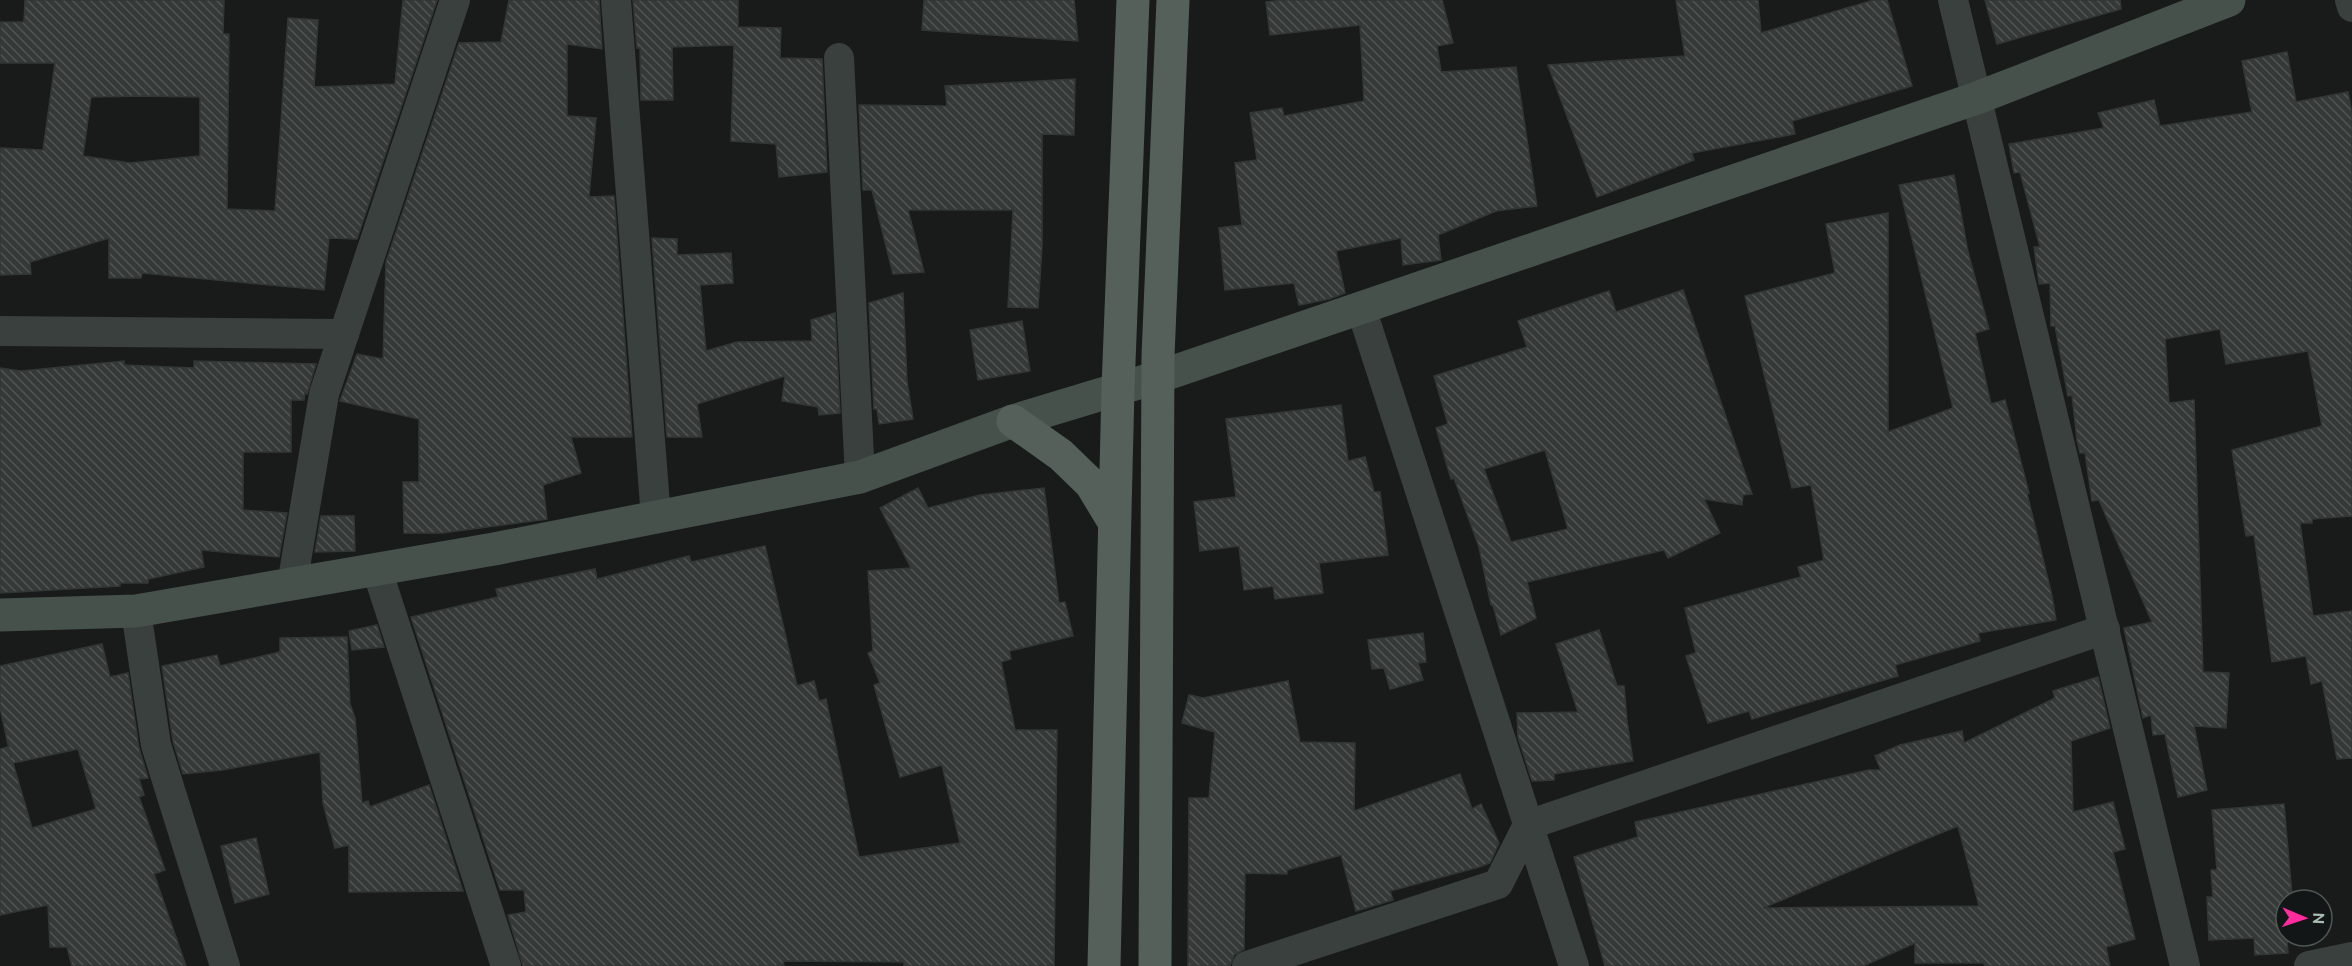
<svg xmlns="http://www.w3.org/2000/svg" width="2352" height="966" viewBox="0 0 2352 966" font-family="Ubuntu,sans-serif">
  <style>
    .building { fill: url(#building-back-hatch); stroke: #323736; stroke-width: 1.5; fill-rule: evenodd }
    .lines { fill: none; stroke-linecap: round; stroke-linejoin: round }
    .minor { stroke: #39403e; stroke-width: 30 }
    .secondary { stroke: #47514c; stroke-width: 33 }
    .primary { stroke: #55605b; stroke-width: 33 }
  </style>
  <defs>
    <pattern id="building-back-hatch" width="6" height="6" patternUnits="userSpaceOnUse" patternTransform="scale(1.5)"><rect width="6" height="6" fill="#353a39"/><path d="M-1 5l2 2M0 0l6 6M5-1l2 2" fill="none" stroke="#505553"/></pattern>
  </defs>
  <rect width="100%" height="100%" fill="#181b1a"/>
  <!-- building -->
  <g class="building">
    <path d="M 25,0 L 224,0 L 223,34 L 229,34 L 227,209 L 275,211 L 288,18 L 318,20 L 314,87 L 395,84 L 403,0 L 437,0 L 357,239 L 329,238 L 324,290 L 142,273 L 141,278 L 109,278 L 109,238 L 30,262 L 31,274 L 0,275 L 0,148 L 43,150 L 55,63 L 0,63 L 0,22 L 24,22 ZM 142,96 L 200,97 L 200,156 L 130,163 L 83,156 L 91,97 Z"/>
    <path d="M 509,0 L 599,0 L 602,49 L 567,44 L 567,116 L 596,118 L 589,197 L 614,196 L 632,437 L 571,437 L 581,473 L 543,485 L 547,519 L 442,533 L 404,533 L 403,482 L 419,482 L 419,419 L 340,401 L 341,398 L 357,354 L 383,359 L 386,262 L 459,43 L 501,42 Z"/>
    <path d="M 633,0 L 738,0 L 738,27 L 781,28 L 780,58 L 822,59 L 827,172 L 779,177 L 776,144 L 731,141 L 734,45 L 672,47 L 673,100 L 641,100 L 640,48 L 637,48 Z"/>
    <path d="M 924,0 L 1074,0 L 1078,41 L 922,30 Z"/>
    <path d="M 1285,0 L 1442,0 L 1453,43 L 1437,46 L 1441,72 L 1516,67 L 1537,206 L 1496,211 L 1438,235 L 1441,260 L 1403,265 L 1401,238 L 1336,251 L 1345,293 L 1329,299 L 1299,305 L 1294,283 L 1225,290 L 1219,228 L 1242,225 L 1235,163 L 1257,160 L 1250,113 L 1282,108 L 1284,116 L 1364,101 L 1360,25 L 1270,35 L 1266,2 Z"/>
    <path d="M 1676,0 L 1758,0 L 1761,33 L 1874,0 L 1887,0 L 1912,86 L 1792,121 L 1795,134 L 1692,153 L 1694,160 L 1597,197 L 1548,65 L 1685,56 Z"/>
    <path d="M 1985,0 L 2120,0 L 2121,9 L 1997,44 Z"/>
    <path d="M 2287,52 L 2296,102 L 2348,92 L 2352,113 L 2352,516 L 2312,519 L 2312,523 L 2300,523 L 2313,616 L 2352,611 L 2352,758 L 2337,759 L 2322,681 L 2311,684 L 2306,656 L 2272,662 L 2254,535 L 2246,536 L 2232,450 L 2322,426 L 2308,351 L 2226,364 L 2220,329 L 2165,339 L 2169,403 L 2194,400 L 2203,672 L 2229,673 L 2226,728 L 2194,726 L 2207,790 L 2178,797 L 2165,734 L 2153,735 L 2151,715 L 2143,718 L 2124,628 L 2152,622 L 2099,500 L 2092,501 L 2085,453 L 2080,453 L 2077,440 L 2072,395 L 2068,396 L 2055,326 L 2051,326 L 2050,283 L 2039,284 L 2034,247 L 2040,247 L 2020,172 L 2014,173 L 2009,144 L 2104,128 L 2098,113 L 2154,100 L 2160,126 L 2252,112 L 2242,61 Z"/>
    <path d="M 1075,79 L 1074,135 L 1042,134 L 1042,247 L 1038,308 L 1008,307 L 1013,210 L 908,210 L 924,272 L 893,274 L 872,190 L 863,190 L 859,105 L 947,106 L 945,86 Z"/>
    <path d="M 1954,175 L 1968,252 L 1989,329 L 1975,333 L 1991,404 L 2005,400 L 2029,493 L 2027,493 L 2052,596 L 2056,620 L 1978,633 L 1980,641 L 1895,665 L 1898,676 L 1752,719 L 1749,711 L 1708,723 L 1686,656 L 1696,653 L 1685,608 L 1801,577 L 1798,567 L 1824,560 L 1811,485 L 1792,488 L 1745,296 L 1835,273 L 1826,224 L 1888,213 L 1888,432 L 1953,408 L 1899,185 Z"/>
    <path d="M 652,238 L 677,239 L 677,255 L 731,253 L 733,283 L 700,285 L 706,351 L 737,342 L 812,341 L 811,320 L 835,313 L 840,413 L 819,415 L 818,407 L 782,401 L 785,376 L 697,404 L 702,437 L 667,437 Z"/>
    <path d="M 1683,290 L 1752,494 L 1743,495 L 1742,505 L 1704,499 L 1720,533 L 1668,558 L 1664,550 L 1527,582 L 1536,618 L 1501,635 L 1493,605 L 1491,605 L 1479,547 L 1454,478 L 1451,479 L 1436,428 L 1448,424 L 1434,376 L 1527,347 L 1518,321 L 1609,291 L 1616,312 ZM 1545,450 L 1568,529 L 1511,542 L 1484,469 Z"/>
    <path d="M 903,293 L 907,381 L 913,419 L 879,424 L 877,409 L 874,409 L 869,303 Z"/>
    <path d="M 1022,321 L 1030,371 L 978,380 L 970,330 Z"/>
    <path d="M 124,361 L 124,365 L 194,368 L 194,361 L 316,364 L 307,394 L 305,393 L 304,400 L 291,400 L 291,452 L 243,452 L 243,510 L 287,513 L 279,557 L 201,550 L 204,567 L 148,579 L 148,583 L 120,583 L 120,586 L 0,593 L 0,368 L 21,371 Z"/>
    <path d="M 1341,405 L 1348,461 L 1365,457 L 1374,492 L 1380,492 L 1388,555 L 1319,563 L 1323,593 L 1275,599 L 1273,586 L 1244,590 L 1239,546 L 1200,551 L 1194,502 L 1236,497 L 1226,419 Z"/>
    <path d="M 918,488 L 928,508 L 980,495 L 1044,488 L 1059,603 L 1065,602 L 1073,636 L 1009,651 L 1011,659 L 1001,662 L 1015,730 L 1057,730 L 1054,966 L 904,966 L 904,962 L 783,961 L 784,966 L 523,966 L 508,915 L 526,912 L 524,890 L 500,890 L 411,617 L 498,597 L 496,589 L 595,569 L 597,579 L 689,556 L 691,562 L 765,546 L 797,686 L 814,681 L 819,701 L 826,699 L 859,857 L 960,843 L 942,765 L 900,777 L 874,685 L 880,683 L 868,653 L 873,651 L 868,571 L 911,568 L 880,508 Z"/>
    <path d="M 321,516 L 354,516 L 355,551 L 315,552 Z"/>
    <path d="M 377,625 L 384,647 L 352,650 L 349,631 Z"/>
    <path d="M 1599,630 L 1617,686 L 1624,686 L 1627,721 L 1633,761 L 1554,774 L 1554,780 L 1532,781 L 1518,737 L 1517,713 L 1578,712 L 1556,644 Z"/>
    <path d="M 1423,633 L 1426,662 L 1418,663 L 1423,680 L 1390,689 L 1384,668 L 1372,669 L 1368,640 Z"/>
    <path d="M 347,637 L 350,704 L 355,718 L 362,803 L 368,801 L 370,807 L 429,785 L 463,891 L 349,892 L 349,845 L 335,848 L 323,803 L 320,752 L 222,770 L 183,774 L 173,741 L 162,666 L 217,655 L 220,666 L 280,652 L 280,638 Z"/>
    <path d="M 102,644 L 110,677 L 128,673 L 139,748 L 148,778 L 139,779 L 144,795 L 139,797 L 165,870 L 154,874 L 186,966 L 72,966 L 67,947 L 50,947 L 48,905 L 0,915 L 0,749 L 8,747 L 11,758 L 0,708 L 0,666 ZM 78,749 L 96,809 L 32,828 L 13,763 Z"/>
    <path d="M 2098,677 L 2110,728 L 2071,741 L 2073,812 L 2113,802 L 2125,849 L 2113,852 L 2135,939 L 2106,947 L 2110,966 L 1985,966 L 1984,963 L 1915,963 L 1915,943 L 1863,966 L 1605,966 L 1574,857 L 1638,837 L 1635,822 L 1869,770 L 1881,770 L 1875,756 L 1900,745 L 1962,731 L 1964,743 L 2055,698 L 2053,691 ZM 1958,826 L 1979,906 L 1763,908 L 1911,845 Z"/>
    <path d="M 1288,681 L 1300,742 L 1355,743 L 1354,811 L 1460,774 L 1472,809 L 1481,804 L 1499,843 L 1490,863 L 1479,867 L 1390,891 L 1393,900 L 1356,911 L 1341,855 L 1287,870 L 1287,874 L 1245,873 L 1244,949 L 1234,955 L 1230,966 L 1188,966 L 1189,798 L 1209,798 L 1215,732 L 1182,723 L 1189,695 L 1203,698 Z"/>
    <path d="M 2284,804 L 2292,895 L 2284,896 L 2288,953 L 2255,955 L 2254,938 L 2209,940 L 2207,897 L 2213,897 L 2211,870 L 2217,870 L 2212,810 Z"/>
    <path d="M 256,838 L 269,894 L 235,903 L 221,846 Z"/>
  </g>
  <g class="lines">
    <!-- minor -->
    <g class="minor">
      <path d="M 616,0 L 656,518"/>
      <path d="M 1953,0 L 2185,966"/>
      <path d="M 2350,0 L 2352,7"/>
      <path d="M 839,58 L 860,477"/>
      <path d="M 1361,308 L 1574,966"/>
      <path d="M 0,331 L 344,334"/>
      <path d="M 377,570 L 506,966"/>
      <path d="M 292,585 L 324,394 L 455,0"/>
      <path d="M 136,611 L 156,745 L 225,966"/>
      <path d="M 1247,966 L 1498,884 L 1528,825 L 2105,629"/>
      <path d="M 2309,966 L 2352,957"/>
    </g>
    <!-- secondary -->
    <path class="secondary" d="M 0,615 L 136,611 L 494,549 L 860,477 L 1013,421 L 1158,377 L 1977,98 L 2229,0"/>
    <!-- primary -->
    <g class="primary">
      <path d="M 1013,421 L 1061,455 L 1091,484 L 1114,522"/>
      <path d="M 1104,966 L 1118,388 L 1133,0"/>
      <path d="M 1155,966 L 1158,356 L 1173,0"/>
    </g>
  </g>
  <!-- north arrow -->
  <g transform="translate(2304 918) rotate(92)"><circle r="28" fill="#131616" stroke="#4f5854" stroke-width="1.5"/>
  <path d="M0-4.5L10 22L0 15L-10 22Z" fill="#ff2c9e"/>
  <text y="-9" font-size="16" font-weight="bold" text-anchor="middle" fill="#aabcb2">N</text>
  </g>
</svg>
